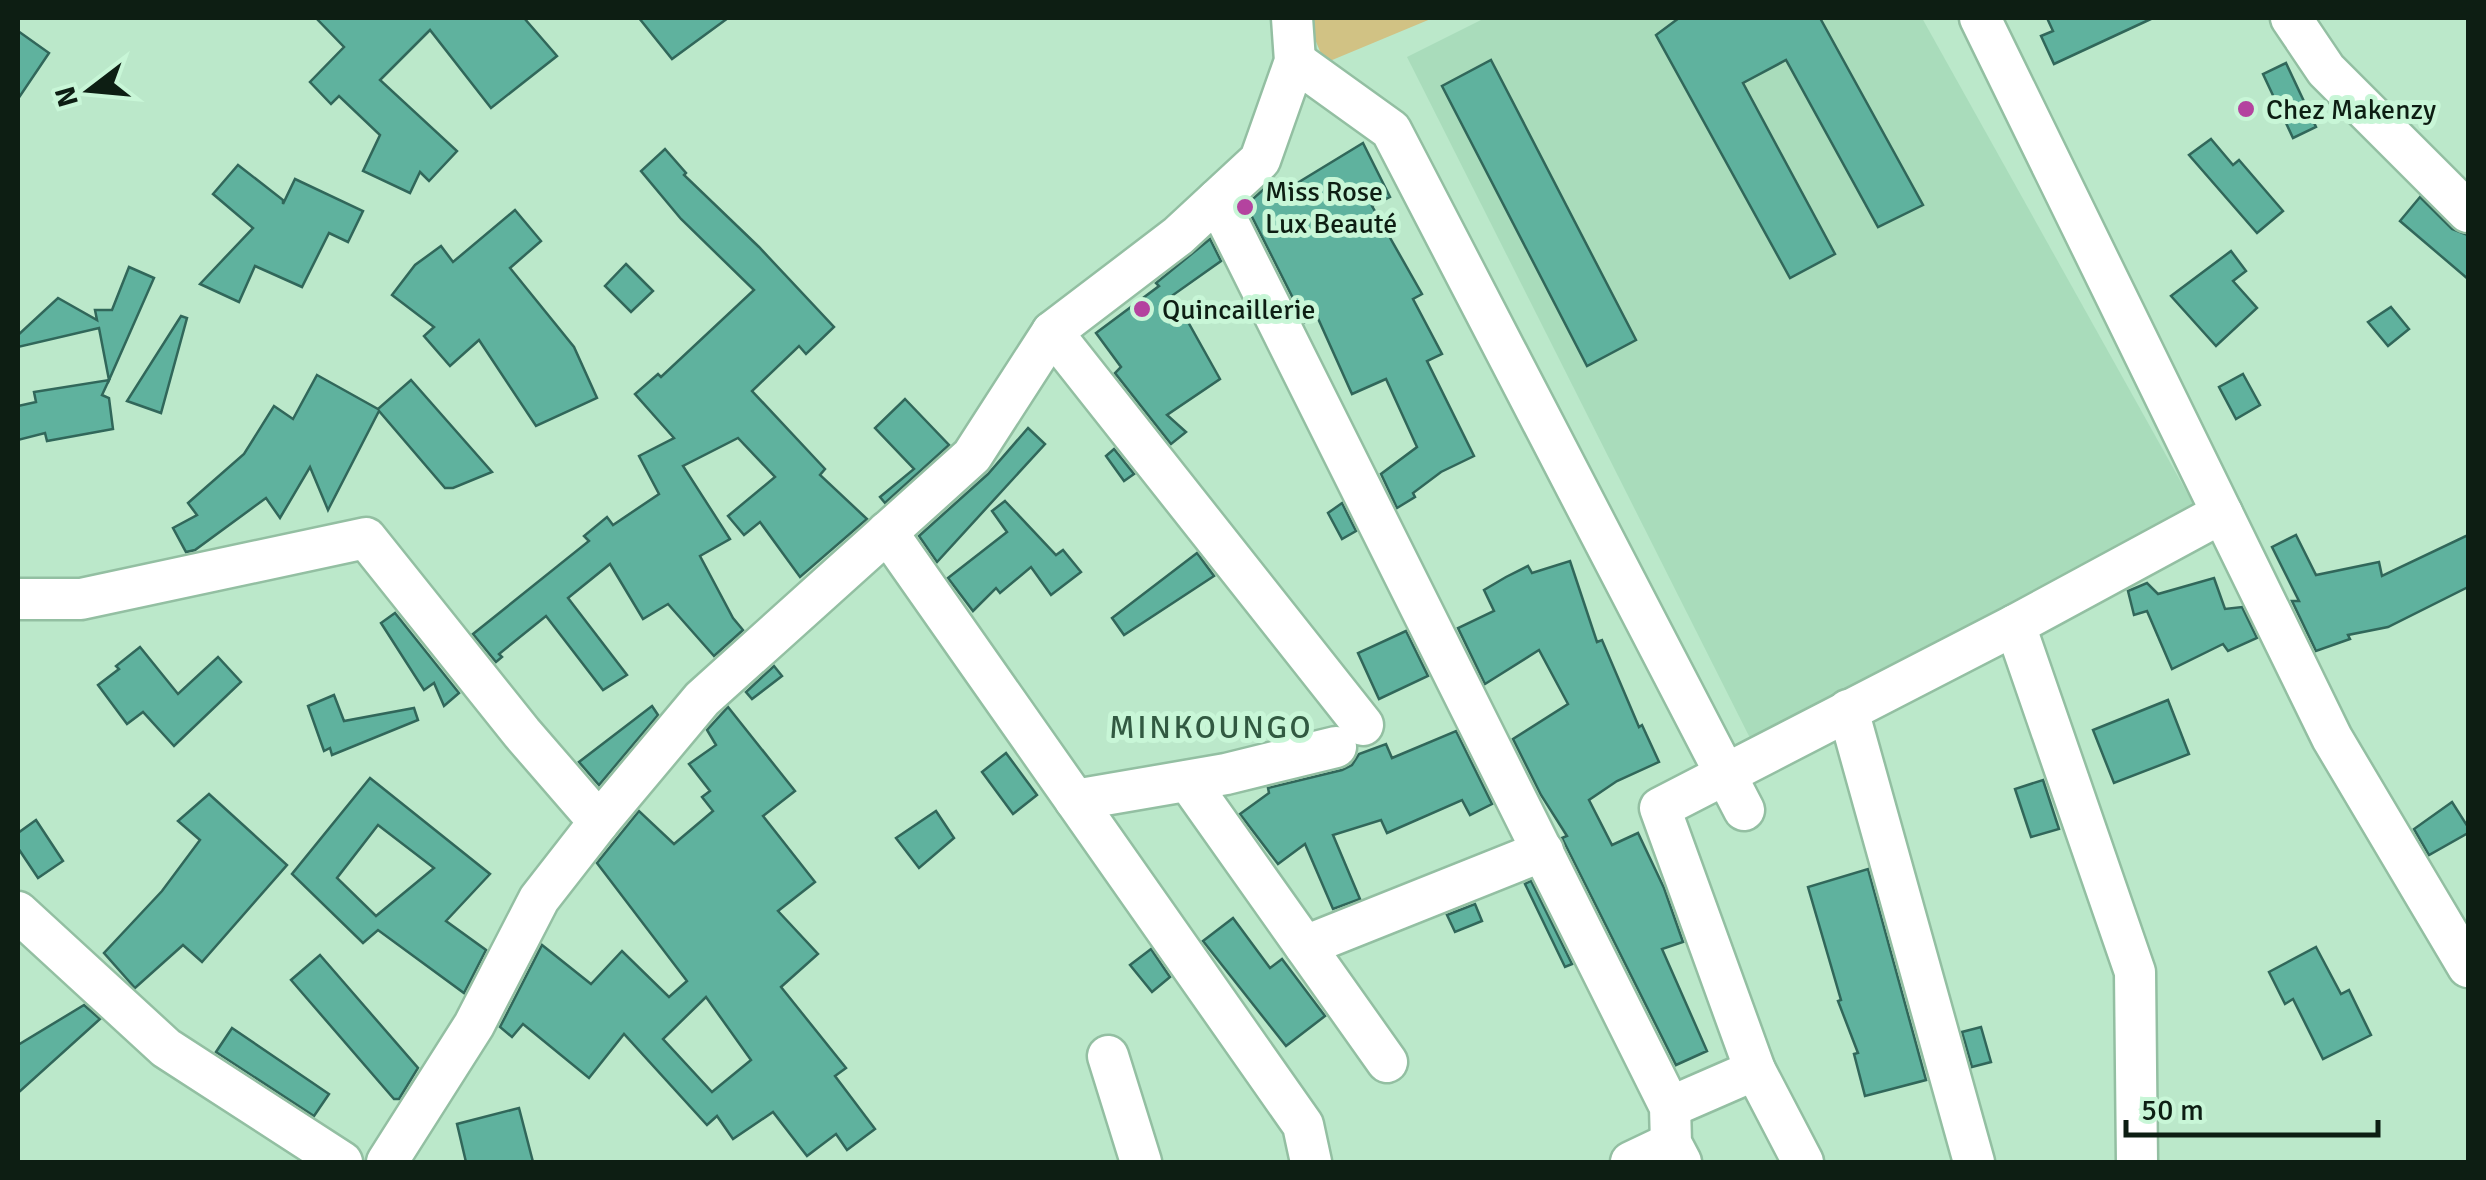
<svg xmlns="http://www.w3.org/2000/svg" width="2486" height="1180" viewBox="0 0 2486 1180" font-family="Signika,sans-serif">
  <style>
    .built { fill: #a9dcbb }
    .green { fill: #d1c284 }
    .building { fill: #5fb29e; stroke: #31675a; stroke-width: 2.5; fill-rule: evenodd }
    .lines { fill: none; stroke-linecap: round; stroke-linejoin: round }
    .minor-casing { stroke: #93bfa2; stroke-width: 45 }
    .minor { stroke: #fff; stroke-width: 40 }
    .poi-dot { fill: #b4439f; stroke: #c8f6d7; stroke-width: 4 }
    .labels { text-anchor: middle; stroke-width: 10; stroke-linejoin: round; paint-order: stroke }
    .poi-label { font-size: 28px; fill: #0d1e13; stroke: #c8f6d7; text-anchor: start }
    .quarter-label { font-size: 32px; letter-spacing: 2.5px; fill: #315941; stroke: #c8f6d7 }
  </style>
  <rect width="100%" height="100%" fill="#bbe8ca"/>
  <!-- built -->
  <path class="built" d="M 1485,18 L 1922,18 L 2195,507 L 1751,740 L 1407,57 Z"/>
  <!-- green -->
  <path class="green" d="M 1306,18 L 1433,18 L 1325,63 Z"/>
  <!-- building -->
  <g class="building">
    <path d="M 316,18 L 524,18 L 557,56 L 491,108 L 430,30 L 380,80 L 457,151 L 429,181 L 420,172 L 410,193 L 363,171 L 380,135 L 339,96 L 331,104 L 310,82 L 344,47 Z"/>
    <path d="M 639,18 L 728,18 L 672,59 Z"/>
    <path d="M 1679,18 L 1820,18 L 1923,205 L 1878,227 L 1786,60 L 1743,83 L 1835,254 L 1790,278 L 1656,35 Z"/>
    <path d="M 2047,18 L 2153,18 L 2054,64 L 2041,36 L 2053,31 Z"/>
    <path d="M 18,31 L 49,53 L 18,99 Z"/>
    <path d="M 1491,60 L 1636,340 L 1587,366 L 1442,86 Z"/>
    <path d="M 2286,63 L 2316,127 L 2293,138 L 2263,74 Z"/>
    <path d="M 2211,139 L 2233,165 L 2239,160 L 2283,211 L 2257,233 L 2189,155 Z"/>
    <path d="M 1363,143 L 1390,197 L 1372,206 L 1422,294 L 1413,299 L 1442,354 L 1427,361 L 1474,456 L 1441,472 L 1413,493 L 1415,497 L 1397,508 L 1381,474 L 1417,447 L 1386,379 L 1352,394 L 1316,314 L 1305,322 L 1246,205 L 1265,188 L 1271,199 Z"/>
    <path d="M 665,149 L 686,173 L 684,175 L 759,247 L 834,327 L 806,354 L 799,346 L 752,391 L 825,469 L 820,475 L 867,519 L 800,577 L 760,522 L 744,535 L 728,516 L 775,477 L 738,438 L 683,466 L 730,539 L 700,556 L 733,618 L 743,630 L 714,656 L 668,604 L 643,619 L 610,564 L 568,598 L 627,675 L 603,690 L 546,616 L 499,654 L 502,657 L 496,662 L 473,634 L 589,541 L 584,536 L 607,517 L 613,525 L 659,494 L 639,456 L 674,438 L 635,394 L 658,374 L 661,377 L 754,290 L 681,219 L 641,171 Z"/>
    <path d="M 238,165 L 283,200 L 283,204 L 295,179 L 363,211 L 348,242 L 329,233 L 302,287 L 255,266 L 239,302 L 200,284 L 253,228 L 213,194 Z"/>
    <path d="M 2420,197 L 2452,229 L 2468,235 L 2468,279 L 2400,221 Z"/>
    <path d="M 515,210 L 541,241 L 510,268 L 574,347 L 597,398 L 536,426 L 479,340 L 450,366 L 424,336 L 434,327 L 392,295 L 415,265 L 441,246 L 453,262 Z"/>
    <path d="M 1210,239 L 1221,261 L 1173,295 L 1220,379 L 1167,415 L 1186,432 L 1171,444 L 1115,373 L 1121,367 L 1096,333 L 1159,286 L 1156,283 Z"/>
    <path d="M 2231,251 L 2246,271 L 2233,281 L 2257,308 L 2216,346 L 2171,296 Z"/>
    <path d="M 626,264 L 653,291 L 631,312 L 605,286 Z"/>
    <path d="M 129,267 L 154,278 L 109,380 L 99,328 L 18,347 L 18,335 L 58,298 L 97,320 L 95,310 L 112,310 Z"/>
    <path d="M 2391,307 L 2409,329 L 2388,346 L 2368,322 Z"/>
    <path d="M 181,316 L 187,318 L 161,413 L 127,401 Z"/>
    <path d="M 2243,374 L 2260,405 L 2236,419 L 2219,387 Z"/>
    <path d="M 317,375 L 378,409 L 411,380 L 492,472 L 453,488 L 445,488 L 379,411 L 328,510 L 310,467 L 280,518 L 266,498 L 195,550 L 186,552 L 173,528 L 197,515 L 188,503 L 244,454 L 274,406 L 293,419 Z"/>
    <path d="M 109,380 L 102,395 L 109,398 L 113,429 L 47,441 L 45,433 L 18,440 L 18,406 L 36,402 L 34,392 Z"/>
    <path d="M 905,399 L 949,445 L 885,503 L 880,497 L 914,469 L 875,428 Z"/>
    <path d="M 1028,428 L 1045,444 L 937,562 L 919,536 L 988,474 Z"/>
    <path d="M 1114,449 L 1134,474 L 1124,481 L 1106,456 Z"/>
    <path d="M 1005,501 L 1056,555 L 1063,550 L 1081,572 L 1051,595 L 1031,567 L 1000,593 L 996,588 L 973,611 L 948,578 L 1007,532 L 992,511 Z"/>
    <path d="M 1342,503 L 1356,531 L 1342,539 L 1328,513 Z"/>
    <path d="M 2296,535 L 2316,575 L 2379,562 L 2382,576 L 2468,535 L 2468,587 L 2388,627 L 2348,635 L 2350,639 L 2316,651 L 2292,601 L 2299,601 L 2272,547 Z"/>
    <path d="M 1197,553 L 1214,576 L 1124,635 L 1112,618 Z"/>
    <path d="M 1570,561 L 1597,642 L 1602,640 L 1639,727 L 1642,725 L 1659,762 L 1617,781 L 1589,800 L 1612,845 L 1638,833 L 1664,888 L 1683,942 L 1662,949 L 1707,1051 L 1676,1065 L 1562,838 L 1567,836 L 1541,795 L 1513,739 L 1568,704 L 1539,650 L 1485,684 L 1458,628 L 1494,611 L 1484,590 L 1506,577 L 1528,566 L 1532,573 Z"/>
    <path d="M 2214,578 L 2225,609 L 2242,607 L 2257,638 L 2228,651 L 2223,644 L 2172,669 L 2147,611 L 2134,615 L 2128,591 L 2147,583 L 2158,594 Z"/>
    <path d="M 395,613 L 459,693 L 444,706 L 434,683 L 424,690 L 381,623 Z"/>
    <path d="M 1406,631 L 1428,676 L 1379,699 L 1358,653 Z"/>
    <path d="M 140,647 L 178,694 L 218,657 L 241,682 L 174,746 L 143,712 L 127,724 L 98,685 L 119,669 L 116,666 Z"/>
    <path d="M 774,666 L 782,676 L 752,699 L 746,692 Z"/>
    <path d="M 334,695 L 344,721 L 414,708 L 418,720 L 332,755 L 330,748 L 324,751 L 308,706 Z"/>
    <path d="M 2168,700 L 2189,754 L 2114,783 L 2093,730 Z"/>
    <path d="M 652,706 L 658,715 L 599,785 L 579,762 Z"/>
    <path d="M 728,707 L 795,791 L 763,816 L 815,882 L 778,911 L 818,954 L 781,987 L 846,1068 L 835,1076 L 875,1129 L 847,1150 L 836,1134 L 807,1156 L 773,1112 L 733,1139 L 717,1116 L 707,1125 L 624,1034 L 589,1078 L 523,1024 L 512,1037 L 500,1027 L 542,945 L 591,984 L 622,951 L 669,997 L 687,981 L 597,863 L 639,811 L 674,844 L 713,811 L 702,797 L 710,791 L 689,764 L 716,745 L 707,730 ZM 706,997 L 751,1060 L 712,1092 L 663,1039 Z"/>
    <path d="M 1456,731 L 1492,804 L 1470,815 L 1462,800 L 1387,833 L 1381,820 L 1333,835 L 1360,899 L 1333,909 L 1305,844 L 1278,864 L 1240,814 L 1269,793 L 1268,788 L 1342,770 L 1352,765 L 1359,754 L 1386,744 L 1392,758 Z"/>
    <path d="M 1006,753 L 1037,795 L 1013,814 L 982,772 Z"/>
    <path d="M 370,778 L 490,874 L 446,921 L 486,950 L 464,993 L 378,930 L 363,943 L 292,874 ZM 378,825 L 434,868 L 376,916 L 337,878 Z"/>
    <path d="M 2043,780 L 2059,829 L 2031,837 L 2015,789 Z"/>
    <path d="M 209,794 L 287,865 L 202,962 L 183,945 L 135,988 L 104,953 L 162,891 L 200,840 L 178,821 Z"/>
    <path d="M 2452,802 L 2468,827 L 2468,833 L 2429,855 L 2414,829 Z"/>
    <path d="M 936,811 L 954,838 L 919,868 L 896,838 Z"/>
    <path d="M 36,820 L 63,861 L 38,878 L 18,848 L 18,833 Z"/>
    <path d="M 1868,869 L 1926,1080 L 1865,1096 L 1854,1054 L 1858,1053 L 1838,1001 L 1841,1000 L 1808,887 Z"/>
    <path d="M 1531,881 L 1572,964 L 1565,967 L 1525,884 Z"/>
    <path d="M 1475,904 L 1482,921 L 1455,932 L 1447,915 Z"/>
    <path d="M 1233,918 L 1270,968 L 1282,959 L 1325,1016 L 1286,1046 L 1203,941 Z"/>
    <path d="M 2316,947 L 2341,994 L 2349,990 L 2371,1035 L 2323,1059 L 2293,999 L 2285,1004 L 2269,972 Z"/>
    <path d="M 1151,949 L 1170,977 L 1152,992 L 1130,965 Z"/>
    <path d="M 320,955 L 418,1068 L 399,1099 L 394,1099 L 291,980 Z"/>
    <path d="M 84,1005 L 100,1019 L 18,1093 L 18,1045 Z"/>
    <path d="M 1981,1027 L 1991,1062 L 1972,1067 L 1962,1032 Z"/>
    <path d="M 232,1028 L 329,1094 L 314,1116 L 216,1052 Z"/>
    <path d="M 519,1108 L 533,1162 L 466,1162 L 457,1124 Z"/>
  </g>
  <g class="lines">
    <!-- minor casing -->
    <g class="minor-casing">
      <g id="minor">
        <path d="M 1980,18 L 2332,738 L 2468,967"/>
        <path d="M 2291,18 L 2326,70 L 2468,212"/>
        <path d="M 1295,61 L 1391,130 L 1744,810"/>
        <path d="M 1217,200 L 1670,1107 L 1671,1143 L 1681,1162"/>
        <path d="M 1052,332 L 1363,725"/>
        <path d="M 887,532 L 1303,1125 L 1311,1162"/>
        <path d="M 18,599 L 81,599 L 366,538 L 522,733 L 599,822 L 702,699 L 972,456 L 1052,332 L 1178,236 L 1260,160 L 1295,61 L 1292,18"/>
        <path d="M 2015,625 L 2135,972 L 2137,1162"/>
        <path d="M 1848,710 L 1974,1162"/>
        <path d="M 1188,781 L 1387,1062"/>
        <path d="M 1075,800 L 1226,774 L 1336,747"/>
        <path d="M 18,912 L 166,1048 L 342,1162"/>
        <path d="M 1305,946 L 1543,851"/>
        <path d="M 1108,1056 L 1141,1162"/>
        <path d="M 1670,1107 L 1755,1070"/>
        <path d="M 387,1162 L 474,1025 L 539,899 L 599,822"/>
        <path d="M 1631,1162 L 1671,1143"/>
        <path d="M 1803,1162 L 1755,1070 L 1660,808 L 2015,625 L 2222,513"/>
      </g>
    </g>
    <!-- minor -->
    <use href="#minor" class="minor"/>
  </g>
  <!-- markers -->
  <g class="poi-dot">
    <circle cx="2246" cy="109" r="10"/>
    <circle cx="1245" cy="207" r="10"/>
    <circle cx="1142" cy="309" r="10"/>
  </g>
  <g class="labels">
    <!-- poi labels -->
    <g class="poi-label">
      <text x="2266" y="119">Chez Makenzy</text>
      <text x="1265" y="201">Miss Rose<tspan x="1265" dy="32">Lux Beauté</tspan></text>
      <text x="1162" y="319">Quincaillerie</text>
    </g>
    <!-- quarter labels -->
    <g class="quarter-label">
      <text x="1211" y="738">MINKOUNGO</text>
    </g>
  </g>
  <!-- border -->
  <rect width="2486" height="1180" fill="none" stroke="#0d1e13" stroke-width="40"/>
  <!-- north arrow -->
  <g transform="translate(90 90) rotate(254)" stroke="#c8f6d7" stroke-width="8" paint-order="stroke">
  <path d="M0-8L18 38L0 25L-18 38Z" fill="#0d1e13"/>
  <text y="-15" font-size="28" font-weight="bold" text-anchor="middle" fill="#0d1e13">N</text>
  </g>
  <!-- scale -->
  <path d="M2126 1120v15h252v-15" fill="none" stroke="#0d1e13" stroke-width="5"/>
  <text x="2141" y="1120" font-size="30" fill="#0d1e13" stroke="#c8f6d7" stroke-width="8" paint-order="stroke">50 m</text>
</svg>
